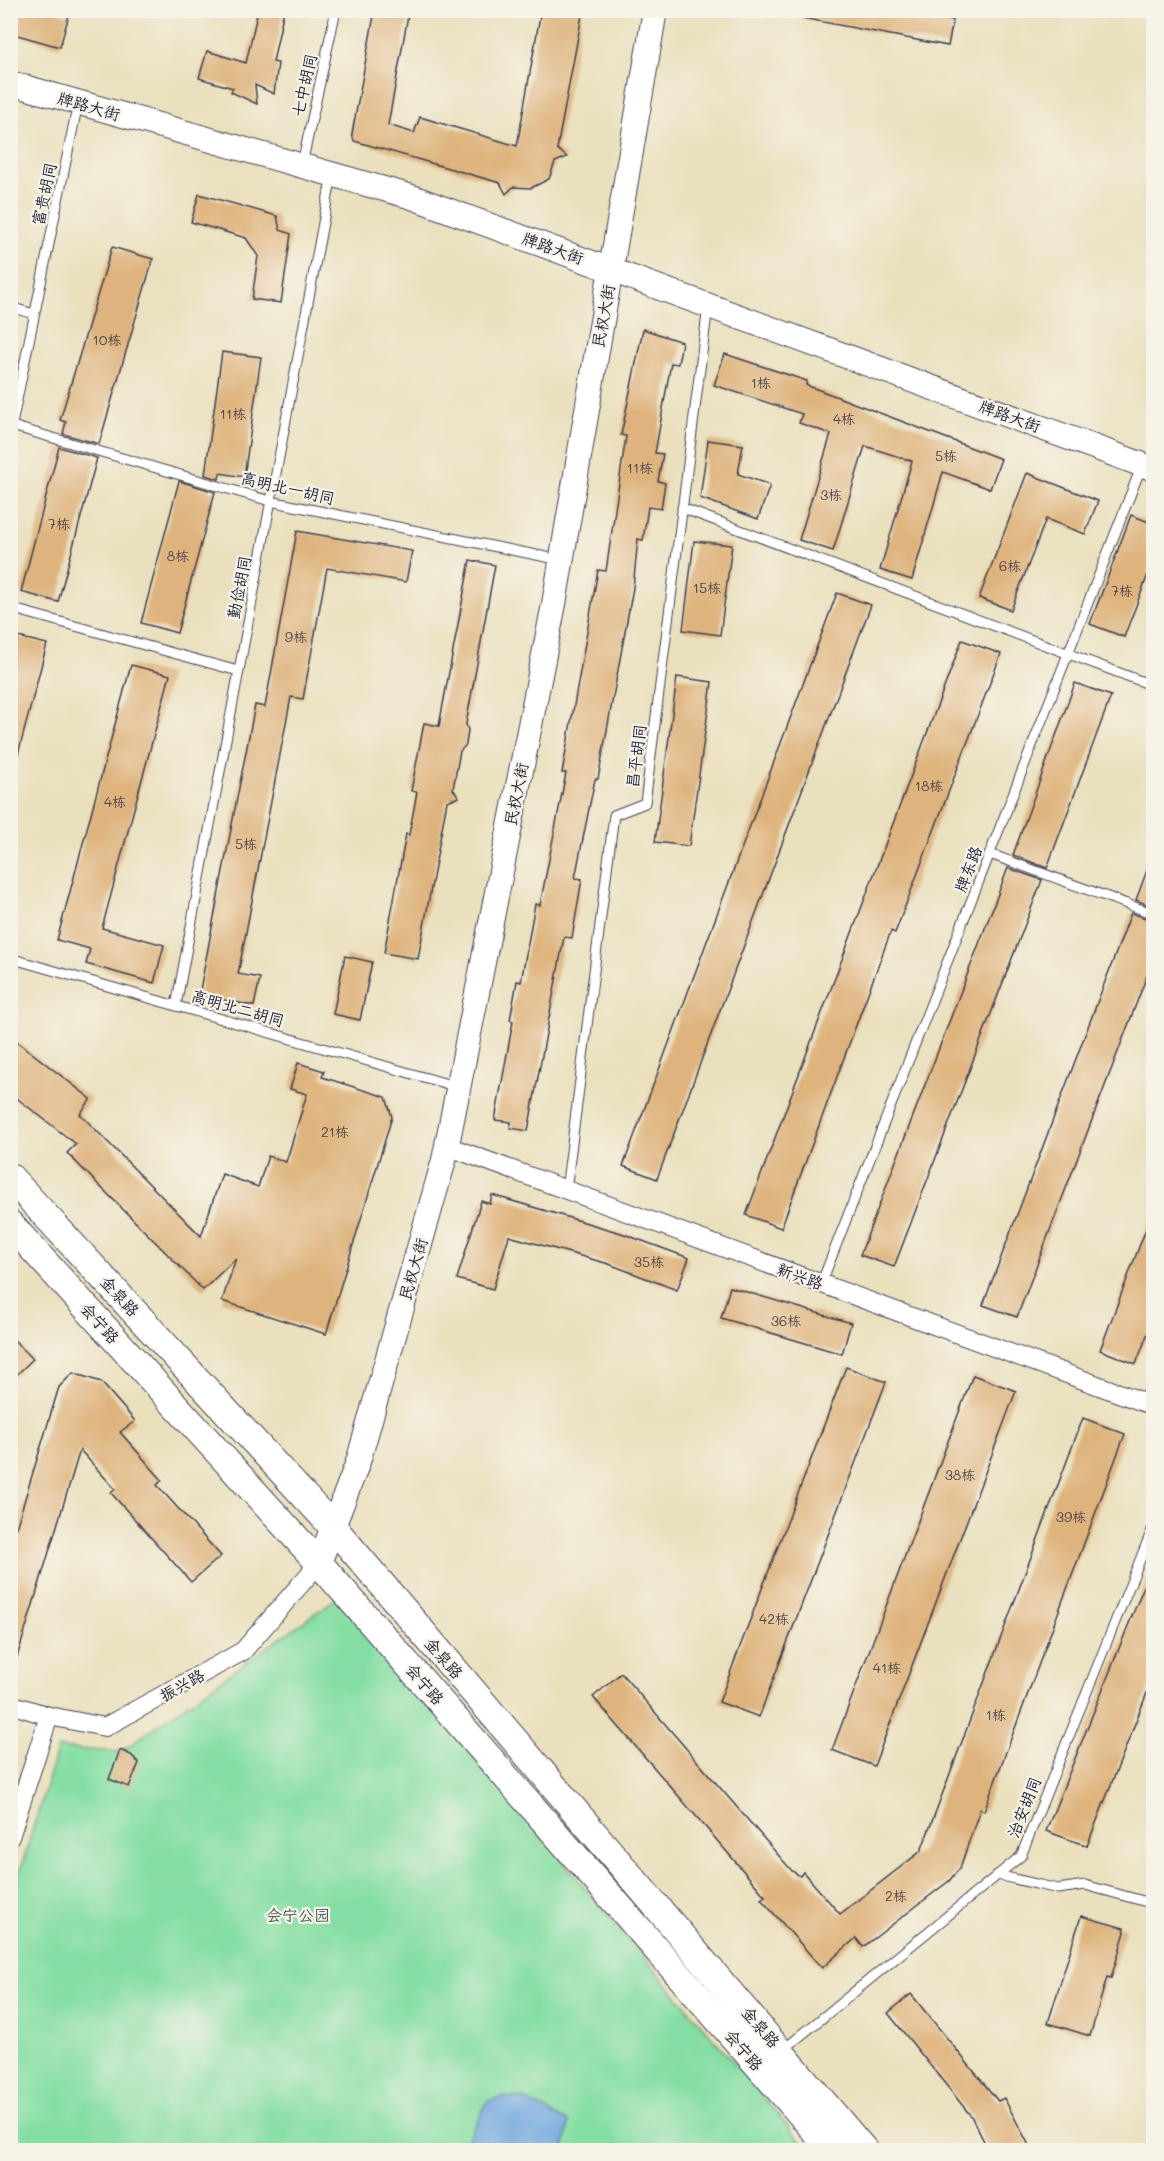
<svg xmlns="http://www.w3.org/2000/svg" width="1164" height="2161" viewBox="0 0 1164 2161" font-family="Mali,'LXGW WenKai TC',sans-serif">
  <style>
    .green { fill: #84dea3; stroke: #53806f; stroke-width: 1.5 }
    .water { fill: #71a7df; stroke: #4a648d; stroke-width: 1.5 }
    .building { fill: #deb37d }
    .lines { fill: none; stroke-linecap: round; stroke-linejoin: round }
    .lane-casing { stroke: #403e4f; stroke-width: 11 }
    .street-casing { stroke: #403e4f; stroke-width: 20 }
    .secondary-casing { stroke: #403e4f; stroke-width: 26 }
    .primary-casing { stroke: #403e4f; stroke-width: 29 }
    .lane { stroke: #fff; stroke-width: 9 }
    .street { stroke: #fff; stroke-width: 18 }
    .secondary { stroke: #fff; stroke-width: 24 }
    .primary { stroke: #fff; stroke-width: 27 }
    .labels { text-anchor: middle; stroke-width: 4.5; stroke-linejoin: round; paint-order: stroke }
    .number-label { font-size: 14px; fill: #51464c }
    .street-label { font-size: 16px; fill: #22223b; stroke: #f7f3e8 }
    .park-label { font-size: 16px; fill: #3f5a5a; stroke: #f7f3e8 }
  </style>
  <rect width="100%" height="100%" fill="#f7f3e8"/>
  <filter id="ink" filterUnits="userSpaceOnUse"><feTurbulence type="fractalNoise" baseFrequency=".0167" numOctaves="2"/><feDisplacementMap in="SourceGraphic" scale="12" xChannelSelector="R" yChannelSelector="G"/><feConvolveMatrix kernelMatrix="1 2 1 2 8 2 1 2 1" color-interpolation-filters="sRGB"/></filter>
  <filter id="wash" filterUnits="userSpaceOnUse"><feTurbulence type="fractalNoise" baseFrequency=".008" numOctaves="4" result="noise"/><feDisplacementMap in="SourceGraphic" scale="24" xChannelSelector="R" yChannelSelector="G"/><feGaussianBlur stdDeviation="1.35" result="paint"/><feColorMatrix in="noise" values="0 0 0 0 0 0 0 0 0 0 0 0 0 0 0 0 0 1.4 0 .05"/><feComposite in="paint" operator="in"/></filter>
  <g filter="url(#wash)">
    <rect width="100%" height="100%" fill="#eae0be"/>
    <!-- green -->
    <path class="green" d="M 338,1597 L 808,2150 L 11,2150 L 11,1900 L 58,1748 L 120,1752 Z"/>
    <!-- water -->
    <path class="water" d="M 503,2097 L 523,2098 L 569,2123 L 564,2150 L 462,2150 L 488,2101 Z"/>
    <g id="blocks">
      <!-- building -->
      <g class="building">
        <path d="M 10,10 L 53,10 L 69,15 L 60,47 L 10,33 Z"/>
        <path d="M 258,10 L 284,10 L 273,62 L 278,63 L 274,94 L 255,85 L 257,104 L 231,92 L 233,88 L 199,78 L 207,51 L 246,63 Z"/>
        <path d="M 375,10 L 409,10 L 388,125 L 414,133 L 420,117 L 517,146 L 541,10 L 583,10 L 557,149 L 567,157 L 555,162 L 549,179 L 531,188 L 513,187 L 506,194 L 500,183 L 354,141 L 352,134 Z"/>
        <path d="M 803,10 L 902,10 L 953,20 L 948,46 L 802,18 Z"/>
        <path d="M 199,194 L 277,216 L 280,230 L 291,234 L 281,303 L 252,299 L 258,256 L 246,238 L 191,222 Z"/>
        <path d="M 112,247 L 153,259 L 99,444 L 63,434 L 66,422 L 60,420 Z"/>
        <path d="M 643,329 L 682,342 L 678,364 L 671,363 L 655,453 L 663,454 L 658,481 L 665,483 L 661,509 L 648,507 L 643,540 L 638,539 L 633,588 L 598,779 L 595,779 L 575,878 L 582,879 L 572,938 L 564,937 L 528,1131 L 510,1128 L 511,1122 L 495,1120 L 513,1021 L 510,1020 L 517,981 L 521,982 L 535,904 L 540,905 L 566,773 L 562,773 L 598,570 L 606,571 L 626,436 L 621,435 Z"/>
        <path d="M 222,352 L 261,357 L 244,477 L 220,473 L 219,479 L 205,475 Z"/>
        <path d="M 725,354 L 807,381 L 806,385 L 1001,459 L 990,489 L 943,472 L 912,580 L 880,570 L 912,461 L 865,446 L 833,551 L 799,540 L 831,434 L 799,423 L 802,414 L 714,385 Z"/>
        <path d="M 708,440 L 743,445 L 738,474 L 770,485 L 758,519 L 700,498 Z"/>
        <path d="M 59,447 L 97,458 L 58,602 L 21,592 Z"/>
        <path d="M 1027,473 L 1098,501 L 1085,534 L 1046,519 L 1011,610 L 979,598 Z"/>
        <path d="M 179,481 L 215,492 L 177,633 L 141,623 Z"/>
        <path d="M 1131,515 L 1154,524 L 1154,559 L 1124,637 L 1090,624 Z"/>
        <path d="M 297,531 L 412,551 L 406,582 L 327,568 L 303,699 L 291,697 L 238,974 L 260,978 L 254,1006 L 199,995 L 255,705 L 265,707 Z"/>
        <path d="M 694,541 L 732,545 L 720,635 L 683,630 Z"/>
        <path d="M 470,560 L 495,565 L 466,724 L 468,730 L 466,745 L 460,751 L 453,789 L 459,797 L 447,801 L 418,959 L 384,953 L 406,834 L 409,835 L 417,792 L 411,791 L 424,723 L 439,726 Z"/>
        <path d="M 837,593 L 871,605 L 657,1179 L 623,1166 Z"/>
        <path d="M 10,635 L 47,644 L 16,762 L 10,761 Z"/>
        <path d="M 962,640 L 1001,654 L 895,933 L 891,931 L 781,1228 L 746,1215 Z"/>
        <path d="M 131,665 L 170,675 L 102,928 L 164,945 L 154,983 L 86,964 L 90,949 L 57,940 Z"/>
        <path d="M 677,677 L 712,682 L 689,846 L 655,842 Z"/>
        <path d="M 1075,683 L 1111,696 L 1047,868 L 1013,855 Z"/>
        <path d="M 1152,857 L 1154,857 L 1154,907 L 1136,900 Z"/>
        <path d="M 1008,868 L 1042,880 L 894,1267 L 860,1255 Z"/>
        <path d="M 1131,913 L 1154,921 L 1154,957 L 1017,1317 L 983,1305 Z"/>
        <path d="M 345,956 L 372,962 L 360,1020 L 333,1014 Z"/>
        <path d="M 10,1036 L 91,1099 L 80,1114 L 201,1236 L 222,1174 L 258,1187 L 268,1156 L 286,1162 L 307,1094 L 290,1089 L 298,1063 L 324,1071 L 322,1077 L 386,1097 L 392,1117 L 326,1334 L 222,1301 L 236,1258 L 203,1290 L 67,1153 L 76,1144 L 10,1093 Z"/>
        <path d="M 492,1195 L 621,1233 L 689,1258 L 677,1290 L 609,1264 L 509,1236 L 493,1289 L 457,1279 L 481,1201 L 490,1204 Z"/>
        <path d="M 1152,1213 L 1154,1317 L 1136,1364 L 1100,1350 Z"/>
        <path d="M 730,1287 L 851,1323 L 842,1354 L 721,1318 Z"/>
        <path d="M 10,1336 L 33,1359 L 10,1381 Z"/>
        <path d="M 846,1367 L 886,1382 L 759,1717 L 719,1702 Z"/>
        <path d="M 73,1373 L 101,1382 L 135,1421 L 120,1432 L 162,1480 L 157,1485 L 221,1556 L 191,1582 L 111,1493 L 115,1489 L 80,1450 L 14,1667 L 10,1666 L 10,1548 L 59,1387 Z"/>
        <path d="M 973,1375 L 1016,1391 L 874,1766 L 832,1750 Z"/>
        <path d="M 1083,1418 L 1125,1434 L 984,1811 L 980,1809 L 960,1868 L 949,1881 L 863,1947 L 856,1938 L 822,1968 L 761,1899 L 765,1896 L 593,1697 L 621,1673 L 792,1871 L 800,1876 L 803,1872 L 840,1914 L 921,1851 Z"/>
        <path d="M 1152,1566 L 1154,1675 L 1087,1846 L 1046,1831 Z"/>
        <path d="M 120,1750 L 131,1755 L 139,1763 L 129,1787 L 109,1779 Z"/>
        <path d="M 1081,1916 L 1124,1928 L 1125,1932 L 1111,1978 L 1107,1977 L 1090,2036 L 1048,2023 Z"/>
        <path d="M 911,1994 L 998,2101 L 1004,2098 L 1032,2151 L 989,2151 L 971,2116 L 888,2013 Z"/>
      </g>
    </g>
  </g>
  <g filter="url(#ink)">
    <use href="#blocks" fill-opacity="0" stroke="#403e4f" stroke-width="1.5"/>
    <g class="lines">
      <!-- lane casing -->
      <g class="lane-casing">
        <g id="lane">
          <path d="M 302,164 L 336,10"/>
          <path d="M 10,307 L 34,314"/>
          <path d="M 12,426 L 270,501 L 561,560"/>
          <path d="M 11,429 L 78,103"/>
          <path d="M 682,508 L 1154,686"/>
          <path d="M 10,608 L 238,671"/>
          <path d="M 990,854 L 1154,914"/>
          <path d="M 10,958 L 458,1087"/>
          <path d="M 176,1006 L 332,175"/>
          <path d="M 566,1190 L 614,815 L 645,803 L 708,306"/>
          <path d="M 821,1284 L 1142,465"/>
          <path d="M 997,1875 L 1058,1889 L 1085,1885 L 1154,1904"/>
          <path d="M 783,2050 L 1021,1856 L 1154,1525"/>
        </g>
      </g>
      <!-- street casing -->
      <g class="street-casing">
        <g id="street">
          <path d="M 447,1146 L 1154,1406"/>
          <path d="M 10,1704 L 49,1716 L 105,1727 L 243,1651 L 319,1563"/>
          <path d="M 10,1837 L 49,1716"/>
        </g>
      </g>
      <!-- secondary casing -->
      <g class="secondary-casing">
        <g id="secondary">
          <path d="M 10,83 L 412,197 L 1154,469"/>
          <path d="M 319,1563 L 358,1462 L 444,1160 L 554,604 L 655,10"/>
        </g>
      </g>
      <!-- primary casing -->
      <g class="primary-casing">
        <g id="primary">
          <path d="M 10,1177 L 333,1527 L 864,2150"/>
          <path d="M 10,1224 L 319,1563 L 832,2150"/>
        </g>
      </g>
      <!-- lane -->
      <use href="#lane" class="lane"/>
      <!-- street -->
      <use href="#street" class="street"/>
      <!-- secondary -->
      <use href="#secondary" class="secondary"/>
      <!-- primary -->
      <use href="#primary" class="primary"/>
    </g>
  </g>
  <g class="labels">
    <!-- number labels -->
    <g class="number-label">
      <text x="107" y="345">10栋</text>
      <text x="761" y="388">1栋</text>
      <text x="233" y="419">11栋</text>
      <text x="844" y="424">4栋</text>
      <text x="946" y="461">5栋</text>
      <text x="640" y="473">11栋</text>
      <text x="831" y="500">3栋</text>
      <text x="59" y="529">7栋</text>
      <text x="178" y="561">8栋</text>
      <text x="1010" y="571">6栋</text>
      <text x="707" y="593">15栋</text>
      <text x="1122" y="596">7栋</text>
      <text x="296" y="642">9栋</text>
      <text x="929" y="791">18栋</text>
      <text x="115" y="807">4栋</text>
      <text x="246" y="849">5栋</text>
      <text x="335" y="1137">21栋</text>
      <text x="649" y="1267">35栋</text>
      <text x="786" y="1326">36栋</text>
      <text x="960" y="1480">38栋</text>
      <text x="1071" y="1522">39栋</text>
      <text x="774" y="1624">42栋</text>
      <text x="887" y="1673">41栋</text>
      <text x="996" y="1720">1栋</text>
      <text x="896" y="1901">2栋</text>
    </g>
    <!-- street labels -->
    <g class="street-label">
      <text transform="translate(304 85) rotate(-77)" y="6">七中胡同</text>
      <text transform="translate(89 106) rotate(16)" y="6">牌路大街</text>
      <text transform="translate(44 194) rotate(-78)" y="6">富贵胡同</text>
      <text transform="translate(553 248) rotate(20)" y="6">牌路大街</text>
      <text transform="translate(603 316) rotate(-80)" y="6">民权大街</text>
      <text transform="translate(1010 416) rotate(20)" y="6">牌路大街</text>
      <text transform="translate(288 488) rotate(13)" y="6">高明北一胡同</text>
      <text transform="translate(239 587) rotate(-79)" y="6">勤俭胡同</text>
      <text transform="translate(636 756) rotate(-83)" y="6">昌平胡同</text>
      <text transform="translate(516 794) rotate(-79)" y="6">民权大街</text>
      <text transform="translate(968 869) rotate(-69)" y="6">牌东路</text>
      <text transform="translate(238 1008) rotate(16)" y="6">高明北二胡同</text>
      <text transform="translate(413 1269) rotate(-74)" y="6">民权大街</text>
      <text transform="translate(800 1276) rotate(20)" y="6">新兴路</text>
      <text transform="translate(120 1296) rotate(47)" y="6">金泉路</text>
      <text transform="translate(100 1323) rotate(48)" y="6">会宁路</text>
      <text transform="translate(444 1658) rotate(49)" y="6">金泉路</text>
      <text transform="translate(425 1684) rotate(49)" y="6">会宁路</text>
      <text transform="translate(182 1685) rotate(-29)" y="6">振兴路</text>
      <text transform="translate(1024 1807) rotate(-68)" y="6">治安胡同</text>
      <text transform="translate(761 2027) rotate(49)" y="6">金泉路</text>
      <text transform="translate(744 2050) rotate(49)" y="6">会宁路</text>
    </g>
    <!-- park labels -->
    <g class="park-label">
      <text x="298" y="1921">会宁公园</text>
    </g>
  </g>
  <!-- margin -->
  <rect width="1164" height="2161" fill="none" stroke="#f7f3e8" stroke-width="36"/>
</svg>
